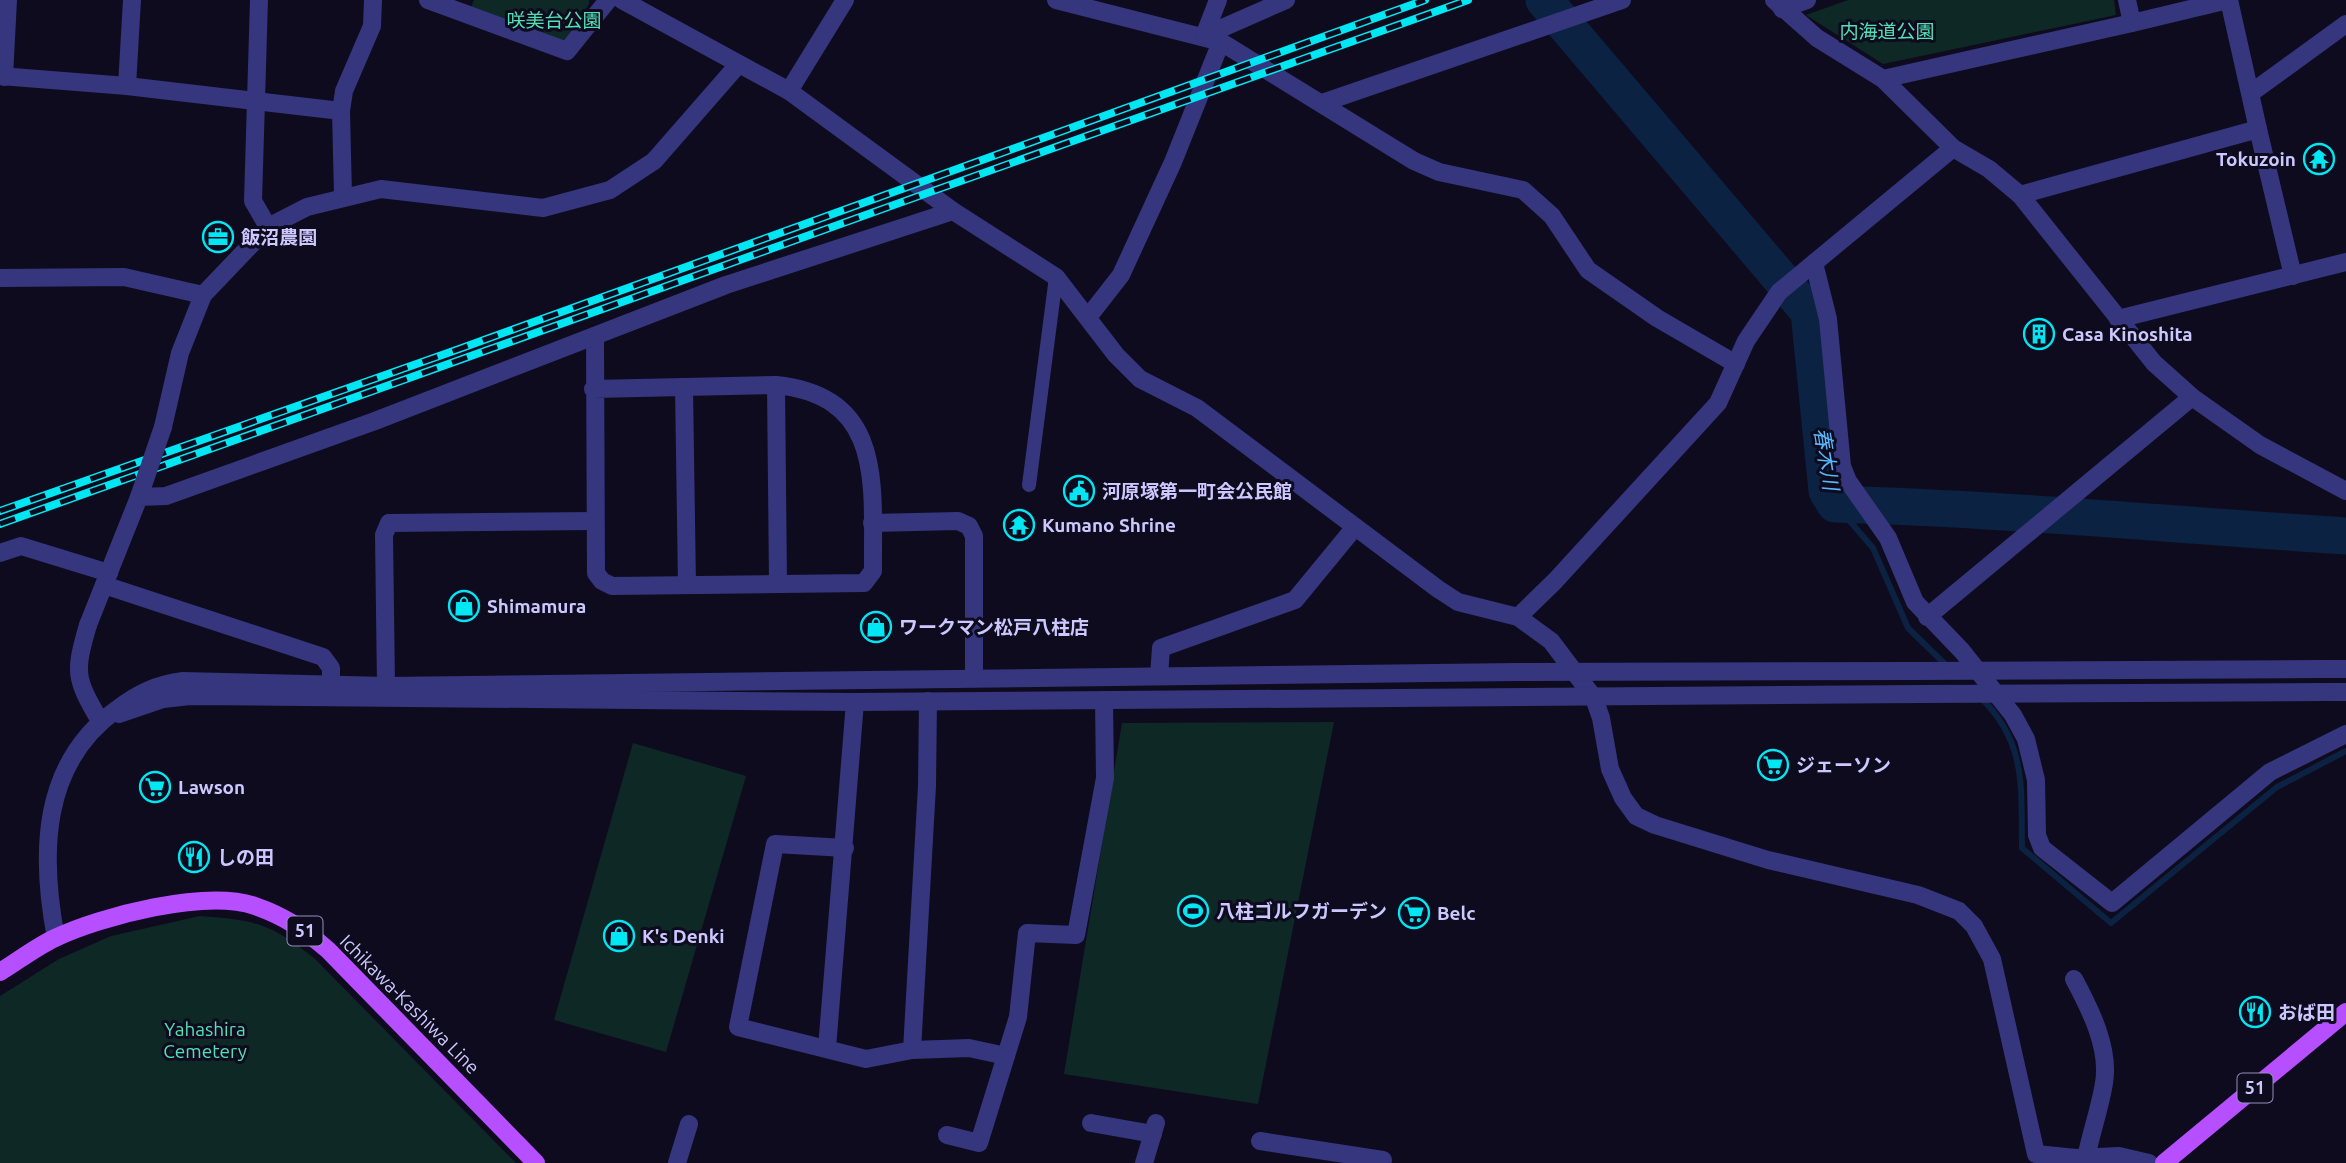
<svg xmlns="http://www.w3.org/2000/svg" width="2346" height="1163" viewBox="0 0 2346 1163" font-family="Ubuntu,'Noto Sans JP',sans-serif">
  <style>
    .green { fill: #0e2825 }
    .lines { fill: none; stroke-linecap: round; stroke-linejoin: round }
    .stream { stroke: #0b2242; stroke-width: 6 }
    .river { stroke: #0b2242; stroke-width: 37 }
    .pedestrian { stroke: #35367e; stroke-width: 14 }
    .minor { stroke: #35367e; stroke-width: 18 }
    .tertiary { stroke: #35367e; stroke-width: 18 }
    .primary { stroke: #b54fff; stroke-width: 18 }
    .rail-casing { stroke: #00e6f3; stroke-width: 8 }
    .rail { stroke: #0e0b1e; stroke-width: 5; stroke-dasharray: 16; stroke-linecap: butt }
    .minor-bridge { stroke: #35367e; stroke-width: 18 }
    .tertiary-bridge { stroke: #35367e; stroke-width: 18 }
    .labels { text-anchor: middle; stroke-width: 6; stroke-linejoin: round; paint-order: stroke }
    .shield { fill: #0e0b1e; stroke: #938fbc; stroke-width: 2 }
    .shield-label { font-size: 18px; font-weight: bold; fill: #ccc8ff }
    .park-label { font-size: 19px; fill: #52e0b6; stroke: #0e0b1e }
    .poi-label { font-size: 19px; font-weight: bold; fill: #ccc8ff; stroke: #0e0b1e; text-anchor: start }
    .street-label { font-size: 19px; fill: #ccc8ff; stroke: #0e0b1e }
    .water-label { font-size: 21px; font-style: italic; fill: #56b9ff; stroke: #0e0b1e }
  </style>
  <rect width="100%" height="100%" fill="#0e0b1e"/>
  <!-- green -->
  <g class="green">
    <path d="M 474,0 L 589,0 L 589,4 L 565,42 L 469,12 Z"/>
    <path d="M 1848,0 L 2114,0 L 2116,15 L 1883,64 L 1806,15 Z"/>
    <path d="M 1334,722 L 1258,1104 L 1064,1074 L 1122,723 Z"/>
    <path d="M 633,743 L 746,776 L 666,1052 L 554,1020 Z"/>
    <path d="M 200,916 C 256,920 271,924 315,959 L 516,1163 L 0,1163 L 0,996 L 59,959 L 111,936 Z"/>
  </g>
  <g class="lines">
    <!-- stream -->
    <g class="stream">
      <path d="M 1835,504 L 1873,548 L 1908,628 L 1949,668"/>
      <path d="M 1980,697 C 2027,742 2021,788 2022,848 L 2111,923 L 2277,787 L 2346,751"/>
    </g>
    <!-- river -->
    <path class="river" d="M 1544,0 L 1809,312 L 1827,491 L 1835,504 C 2006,509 2176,525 2346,536"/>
    <!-- pedestrian -->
    <path class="pedestrian" d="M 1029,485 L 1056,277"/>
    <!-- minor -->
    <g class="minor">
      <path d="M 259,0 L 253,201 L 268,227"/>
      <path d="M 428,0 L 567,51 L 608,0"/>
      <path d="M 622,0 L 789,91 L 953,211 L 1056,277 L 1116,355 L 1140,379 L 1197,408 L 1438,589 L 1458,602 L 1518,617 L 1551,641 L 1594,698 L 1601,718 L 1610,769 L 1623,798 L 1636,816 L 1655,825 L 1768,860 L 1918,895 L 1959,911 L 1974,926 L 1992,959 L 2036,1154 L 2076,1158 L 2119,1156 L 2149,1163"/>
      <path d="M 1056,0 L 1221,42 L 1414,161 L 1439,172 L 1523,190 L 1552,216 L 1588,270 L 1657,318 L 1736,364"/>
      <path d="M 1774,0 L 1817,38 L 1883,79 L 1953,148 L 1989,169 L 2020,195 L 2154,363 L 2192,397 L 2260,445 L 2346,491"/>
      <path d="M 2229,0 L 2258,129"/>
      <path d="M 1782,9 L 1807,0"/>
      <path d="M 2132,23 L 2228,0"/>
      <path d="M 1204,36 L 1286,0"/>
      <path d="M 1204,36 L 1218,0"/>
      <path d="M 0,76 L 127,86 L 341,111"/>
      <path d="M 4,77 L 8,0"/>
      <path d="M 1883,79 L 2132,23 L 2127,0"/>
      <path d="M 127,86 L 132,0"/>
      <path d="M 789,91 L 845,0"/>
      <path d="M 2251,93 L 2346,24"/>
      <path d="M 1322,103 L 1622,0"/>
      <path d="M 2020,195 L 2258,129 L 2293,276"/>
      <path d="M 343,196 L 341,111 L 344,91 L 372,26 L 373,0"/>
      <path d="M 1814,263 L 1828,319 L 1842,466 L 1848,481 L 1888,538 L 1915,602 L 1962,651 L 2013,715 L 2026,739 L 2036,780 L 2037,835 L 2042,848 L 2112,903 L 2270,772 L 2346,734"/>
      <path d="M 0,278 L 124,277 L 203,295"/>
      <path d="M 1089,316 L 1121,275 L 1173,162 L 1221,42"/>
      <path d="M 776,385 L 778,583"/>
      <path d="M 684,387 L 687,585"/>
      <path d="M 593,389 L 776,385 C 886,396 872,487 873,571 L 864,583 L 612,586 L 602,581 L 596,573 L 595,336"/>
      <path d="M 163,427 L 180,353 L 203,295 L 268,227 L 307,207 L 381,189 L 543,208 L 610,190 L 654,161 L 737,66"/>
      <path d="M 872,523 L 958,521 L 969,526 L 974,536 L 974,677"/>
      <path d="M 0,553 L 21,546 L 109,573"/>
      <path d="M 104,585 L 323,657 L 331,668 L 331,684"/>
      <path d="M 1518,617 L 1555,581 L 1718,403 L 1746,341 L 1779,292 L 1953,148"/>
      <path d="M 1927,617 L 2192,397"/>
      <path d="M 88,625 L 139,497 L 166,496 L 375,421 L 726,285 L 953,211"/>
      <path d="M 1159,676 L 1161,648 L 1295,600 L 1355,527"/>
      <path d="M 386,686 L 384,535 L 389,523 L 595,521"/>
      <path d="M 845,848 L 775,844 L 738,1027 L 866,1059 L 912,1050 L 927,786 L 928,701"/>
      <path d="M 2074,979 C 2090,1009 2110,1048 2104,1083 C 2100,1108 2091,1133 2086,1158"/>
      <path d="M 827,1048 L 855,702"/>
      <path d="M 912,1050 L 969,1048 L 1006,1056"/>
      <path d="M 1091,1123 L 1153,1134"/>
      <path d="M 947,1135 L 979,1143 L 1018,1017 L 1027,933 L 1076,935 L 1105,778 L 1104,700"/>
      <path d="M 1260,1141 L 1383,1160"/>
      <path d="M 677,1163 L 689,1124"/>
      <path d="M 1144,1163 L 1156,1123"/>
    </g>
    <!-- tertiary -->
    <g class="tertiary">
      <path d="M 2118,319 L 2346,262"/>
      <path d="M 88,625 C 74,673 75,678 100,721"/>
      <path d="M 2318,669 L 2346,669"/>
      <path d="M 2324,692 L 2346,692"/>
      <path d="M 119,714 L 163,699 L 190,696 L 855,702 L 1922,694"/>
      <path d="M 56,938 C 40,854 41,764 116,710 C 138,693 155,685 183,681 L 386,686 L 1516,672 L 1914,671"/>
    </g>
    <!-- primary -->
    <g class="primary">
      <path d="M 0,972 C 18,961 36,947 55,938 C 101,916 206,889 255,906 C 284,916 305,930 328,950 L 536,1163"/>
      <path d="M 2164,1163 L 2346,1012"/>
    </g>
    <!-- rail casing -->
    <g class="rail-casing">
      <g id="rail">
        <path d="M 0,511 L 459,349 L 1425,0"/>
        <path d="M 0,524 L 1468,0"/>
      </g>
    </g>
    <!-- rail -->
    <use href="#rail" class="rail"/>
    <!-- minor-bridge -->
    <path class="minor-bridge" d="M 139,497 L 163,427"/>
    <!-- tertiary-bridge -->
    <g class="tertiary-bridge">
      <path d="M 1914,671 L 2318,669"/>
      <path d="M 1922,694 L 2324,692"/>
    </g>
  </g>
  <!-- icons -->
  <defs>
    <g id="temple-ring" transform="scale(1.575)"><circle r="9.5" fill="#0e0b1e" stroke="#00e6f3" stroke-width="1.5"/><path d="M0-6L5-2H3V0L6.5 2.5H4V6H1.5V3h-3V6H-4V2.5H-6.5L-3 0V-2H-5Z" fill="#00e6f3"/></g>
    <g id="office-ring" transform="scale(1.575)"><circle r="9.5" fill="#0e0b1e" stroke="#00e6f3" stroke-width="1.5"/><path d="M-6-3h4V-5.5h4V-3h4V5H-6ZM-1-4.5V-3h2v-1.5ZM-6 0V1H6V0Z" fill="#00e6f3"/></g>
    <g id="building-ring" transform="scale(1.575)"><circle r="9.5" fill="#0e0b1e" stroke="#00e6f3" stroke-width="1.5"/><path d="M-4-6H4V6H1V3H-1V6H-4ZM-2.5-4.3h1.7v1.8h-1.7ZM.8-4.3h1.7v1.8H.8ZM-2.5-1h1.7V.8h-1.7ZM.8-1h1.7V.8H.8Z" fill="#00e6f3"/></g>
    <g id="civic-ring" transform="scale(1.575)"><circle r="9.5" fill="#0e0b1e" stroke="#00e6f3" stroke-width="1.5"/><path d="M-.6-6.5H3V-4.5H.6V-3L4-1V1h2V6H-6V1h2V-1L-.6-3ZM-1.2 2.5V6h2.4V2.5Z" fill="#00e6f3"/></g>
    <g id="shop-ring" transform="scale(1.575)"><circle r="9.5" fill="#0e0b1e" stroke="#00e6f3" stroke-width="1.5"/><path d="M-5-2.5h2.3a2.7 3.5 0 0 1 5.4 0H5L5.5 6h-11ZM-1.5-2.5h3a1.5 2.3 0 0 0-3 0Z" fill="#00e6f3"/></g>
    <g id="supermarket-ring" transform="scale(1.575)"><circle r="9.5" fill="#0e0b1e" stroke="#00e6f3" stroke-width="1.5"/><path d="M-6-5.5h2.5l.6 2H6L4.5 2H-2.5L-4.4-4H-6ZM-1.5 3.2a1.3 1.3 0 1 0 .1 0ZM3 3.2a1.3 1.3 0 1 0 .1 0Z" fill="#00e6f3"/></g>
    <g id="restaurant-ring" transform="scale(1.575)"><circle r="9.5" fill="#0e0b1e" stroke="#00e6f3" stroke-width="1.5"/><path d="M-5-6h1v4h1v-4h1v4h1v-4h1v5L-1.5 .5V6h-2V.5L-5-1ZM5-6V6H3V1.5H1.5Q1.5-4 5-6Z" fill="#00e6f3"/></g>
    <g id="stadium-ring" transform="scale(1.575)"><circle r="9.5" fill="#0e0b1e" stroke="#00e6f3" stroke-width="1.5"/><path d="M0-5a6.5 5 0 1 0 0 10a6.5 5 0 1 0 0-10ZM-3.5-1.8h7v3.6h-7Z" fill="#00e6f3"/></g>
  </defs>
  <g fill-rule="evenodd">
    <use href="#temple-ring" x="2319" y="159"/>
    <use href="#office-ring" x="218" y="237"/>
    <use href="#building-ring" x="2039" y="334"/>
    <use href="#civic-ring" x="1079" y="491"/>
    <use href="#temple-ring" x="1019" y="525"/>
    <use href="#shop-ring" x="464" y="606"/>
    <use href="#shop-ring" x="876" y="627"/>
    <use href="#supermarket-ring" x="1773" y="765"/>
    <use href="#supermarket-ring" x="155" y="787"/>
    <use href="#restaurant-ring" x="194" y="857"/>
    <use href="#stadium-ring" x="1193" y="911"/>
    <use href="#supermarket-ring" x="1414" y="913"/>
    <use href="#shop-ring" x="619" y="936"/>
    <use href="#restaurant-ring" x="2255" y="1012"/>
  </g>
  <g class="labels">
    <!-- shield labels -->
    <g class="shield">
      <rect x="287.5" y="916.5" width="35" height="29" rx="5"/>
      <rect x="2237.5" y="1073.5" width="35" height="29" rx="5"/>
    </g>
    <g class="shield-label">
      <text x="305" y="937">51</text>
      <text x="2255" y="1094">51</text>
    </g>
    <!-- park labels -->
    <g class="park-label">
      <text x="554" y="27">咲美台公園</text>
      <text x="1887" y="38">内海道公園</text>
      <text x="205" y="1036">Yahashira<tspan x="205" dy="22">Cemetery</tspan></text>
    </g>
    <!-- poi labels -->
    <g class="poi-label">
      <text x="2296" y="166" text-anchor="end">Tokuzoin</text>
      <text x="241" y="244">飯沼農園</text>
      <text x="2062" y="341">Casa Kinoshita</text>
      <text x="1102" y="498">河原塚第一町会公民館</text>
      <text x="1042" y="532">Kumano Shrine</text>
      <text x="487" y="613">Shimamura</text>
      <text x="899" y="634">ワークマン松戸八柱店</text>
      <text x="1796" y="772">ジェーソン</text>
      <text x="178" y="794">Lawson</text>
      <text x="217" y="864">しの田</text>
      <text x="1216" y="918">八柱ゴルフガーデン</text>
      <text x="1437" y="920">Belc</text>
      <text x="642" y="943">K's Denki</text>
      <text x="2278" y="1019">おば田</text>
    </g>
    <!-- street labels -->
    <g class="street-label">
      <text transform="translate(410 1004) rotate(45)" y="7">Ichikawa-Kashiwa Line</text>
    </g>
    <!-- water labels -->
    <g class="water-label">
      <text transform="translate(1826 459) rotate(81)" y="7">春木川</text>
    </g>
  </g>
</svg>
